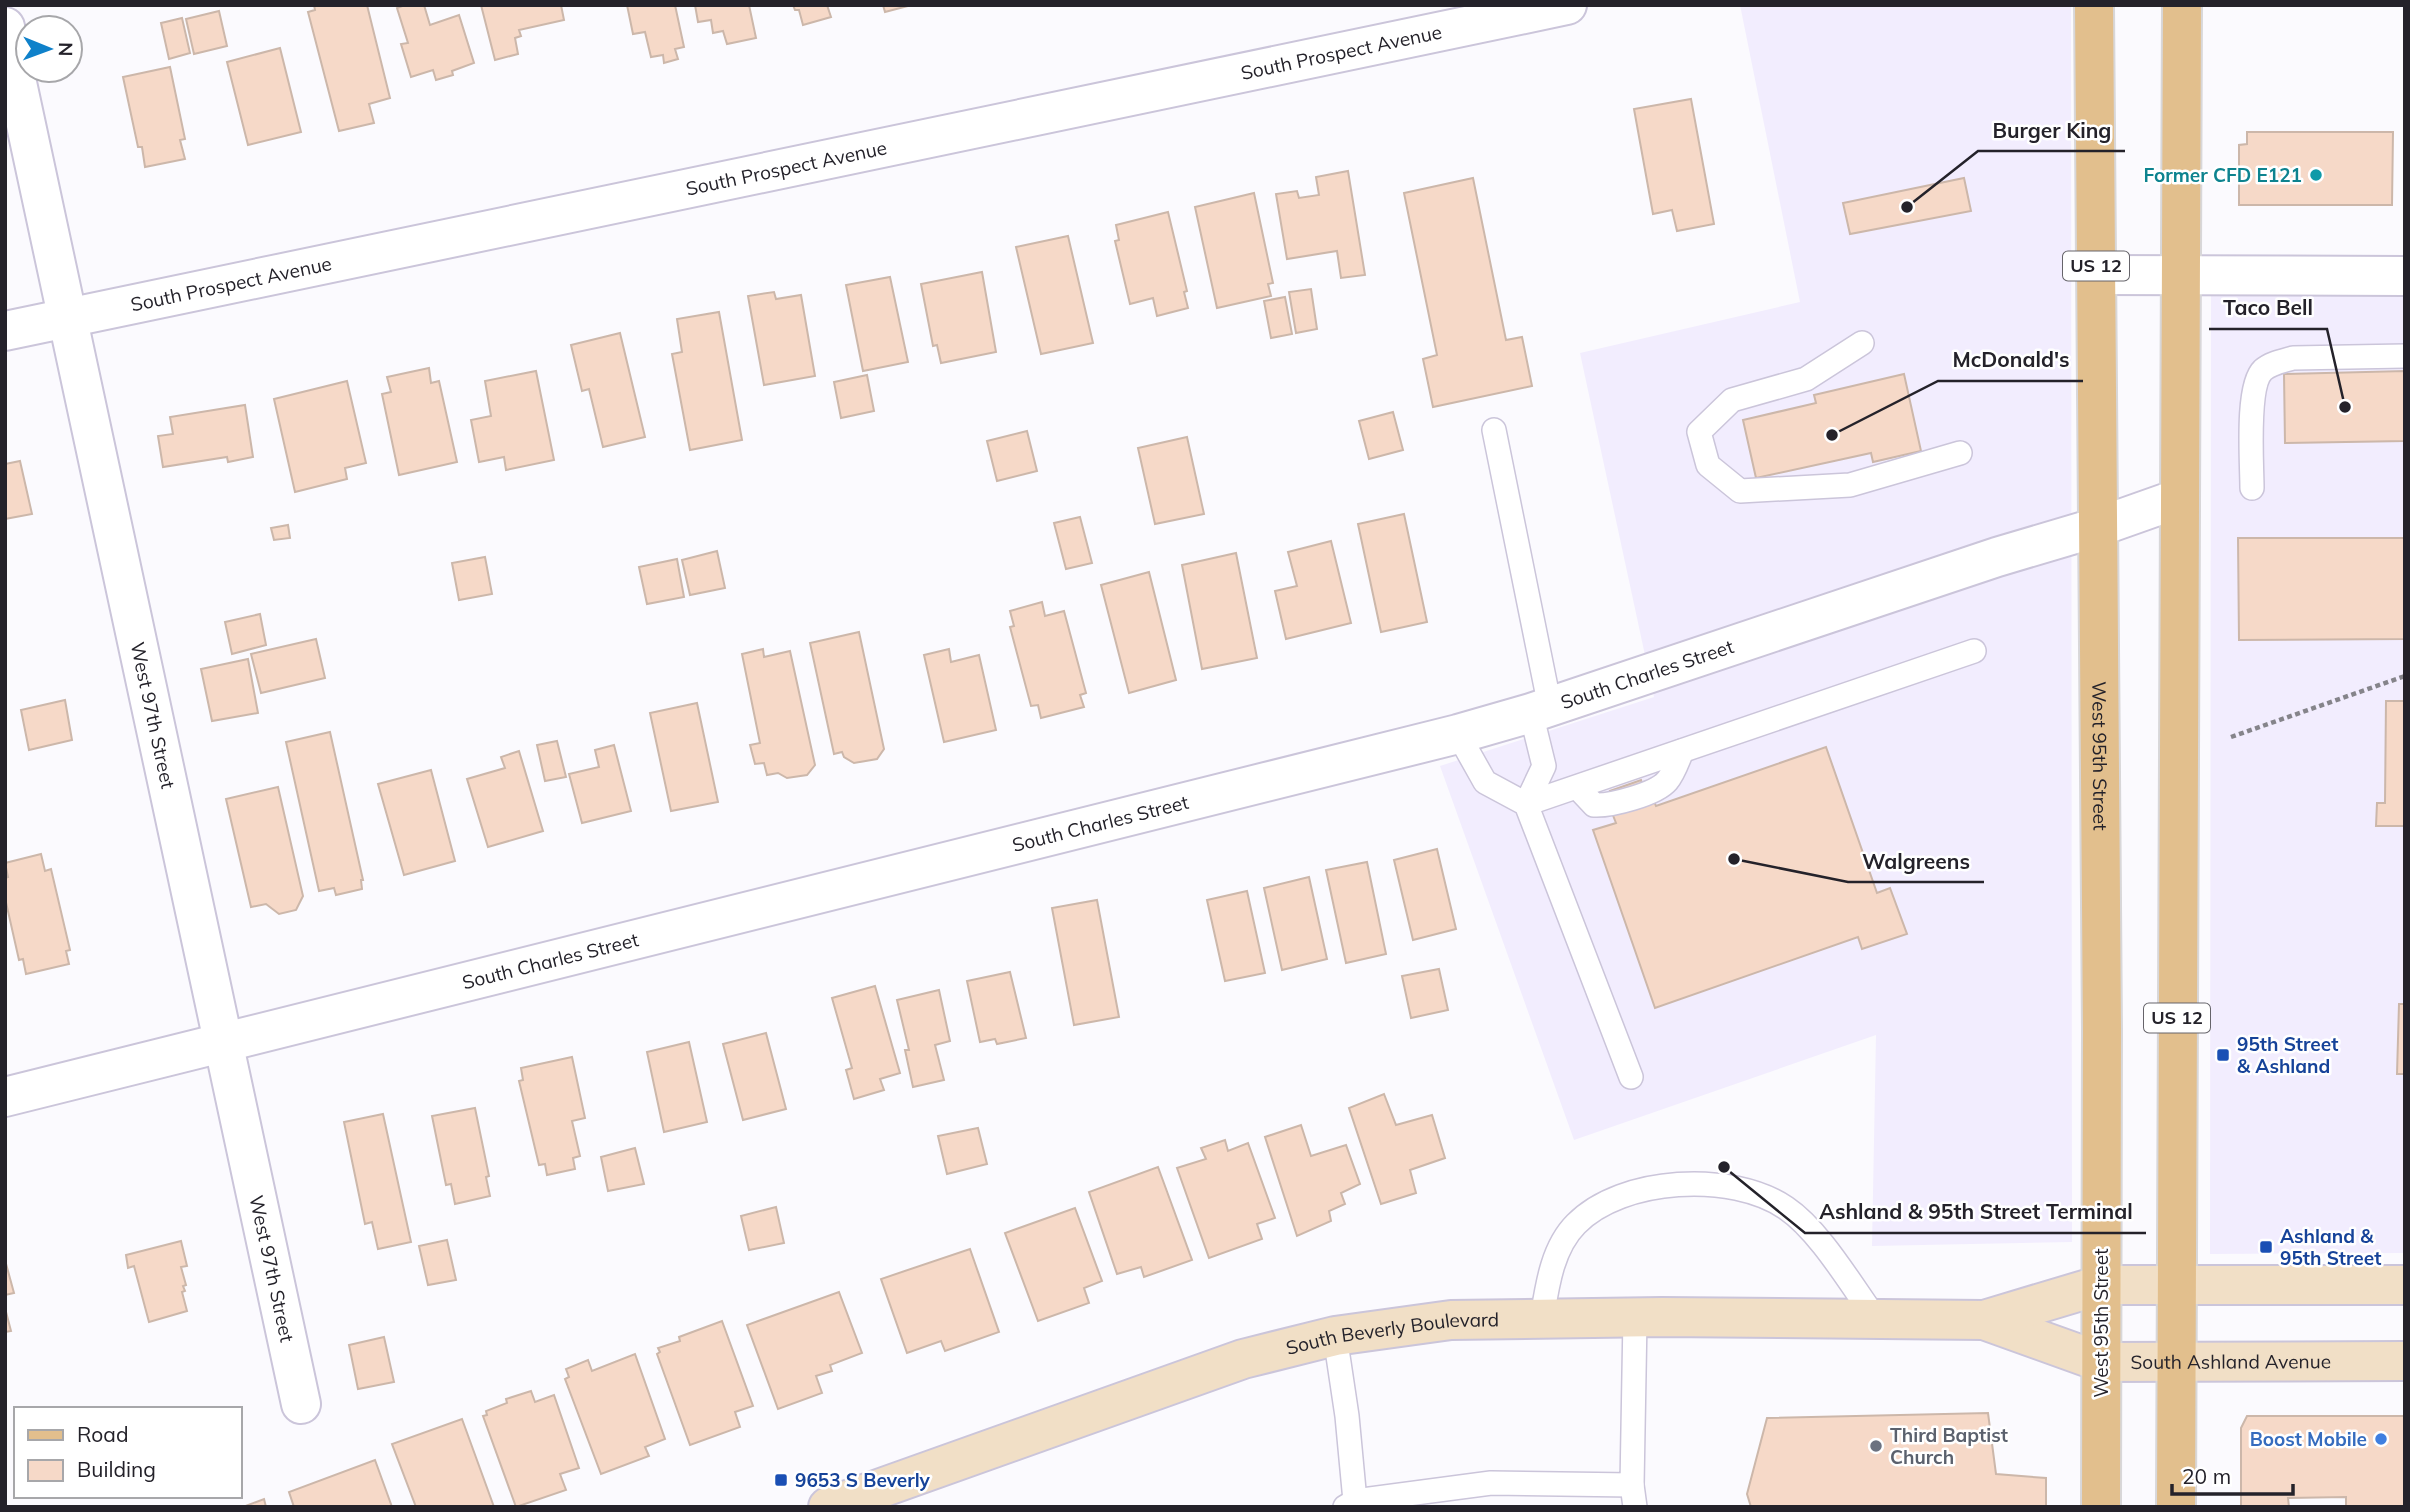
<svg xmlns="http://www.w3.org/2000/svg" width="2410" height="1512" viewBox="0 0 2410 1512" font-family="Mulish,sans-serif">
  <style>
    .built { fill: #f2edfe }
    .building { fill: #f6d9c8; stroke: #ccb7aa; stroke-width: 2 }
    .lines { fill: none; stroke-linecap: round; stroke-linejoin: round }
    .service-casing { stroke: #cbc5da; stroke-width: 26 }
    .minor-casing { stroke: #cbc5da; stroke-width: 42 }
    .secondary-casing { stroke: #cbc5da; stroke-width: 42 }
    .primary-casing { stroke: #d8d7d9; stroke-width: 42 }
    .path { stroke: #85848a; stroke-width: 4.5; stroke-dasharray: 5 3.5; stroke-linecap: butt }
    .service { stroke: #fff; stroke-width: 23 }
    .minor { stroke: #fff; stroke-width: 38 }
    .secondary { stroke: #f1dfc6; stroke-width: 38 }
    .primary { stroke: #e2bf8d; stroke-width: 38 }
    .culture-dot { fill: #0f9aa8; stroke: #fff; stroke-width: 2.5 }
    .transit-dot { fill: #1a4fb4; stroke: #fff; stroke-width: 2.5 }
    .shop-dot { fill: #3f7fe0; stroke: #fff; stroke-width: 2.5 }
    .worship-dot { fill: #6b7280; stroke: #fff; stroke-width: 2.5 }
    .labels { text-anchor: middle; stroke-width: 5; stroke-linejoin: round; paint-order: stroke }
    .shield { fill: #fff; stroke: #66646a; stroke-width: 2 }
    .shield-label { font-size: 18px; font-weight: bold; fill: #24222a }
    .street-label { font-size: 19px; fill: #24222a; stroke: #fff }
    .culture-label { font-size: 19px; font-weight: bold; fill: #0d838f; stroke: #fff; text-anchor: end }
    .transit-label { font-size: 19px; font-weight: bold; fill: #164399; stroke: #fff; text-anchor: start }
    .worship-label { font-size: 19px; font-weight: bold; fill: #5b616d; stroke: #fff; text-anchor: start }
    .shop-label { font-size: 19px; font-weight: bold; fill: #366cbe; stroke: #fff; text-anchor: end }
    .leader { fill: none; stroke: #24222a; stroke-width: 2.5 }
    .callout-dot { fill: #24222a; stroke: #fff; stroke-width: 2.5 }
    .callout-label { font-size: 21px; text-anchor: middle; font-weight: bold; fill: #24222a; stroke: #fff; stroke-width: 5; stroke-linejoin: round; paint-order: stroke }
  </style>
  <rect width="100%" height="100%" fill="#fbfafe"/>
  <!-- built -->
  <g class="built">
    <path d="M 1740,5 L 2071,5 L 2072,1242 L 1872,1246 L 1876,1035 L 1574,1140 L 1440,766 L 1654,697 L 1580,353 L 1800,302 Z"/>
    <path d="M 2405,289 L 2405,1253 L 2210,1254 L 2211,291 Z"/>
  </g>
  <!-- building -->
  <g class="building">
    <path d="M 314,5 L 367,5 L 390,98 L 369,104 L 374,123 L 339,131 L 308,12 L 315,10 Z"/>
    <path d="M 405,5 L 424,5 L 430,25 L 459,15 L 474,63 L 452,71 L 453,75 L 436,80 L 433,70 L 411,77 L 401,44 L 408,43 L 397,8 Z"/>
    <path d="M 481,5 L 561,5 L 564,20 L 519,30 L 521,36 L 515,38 L 518,54 L 495,60 Z"/>
    <path d="M 627,5 L 675,5 L 684,47 L 675,49 L 678,59 L 664,63 L 663,55 L 651,57 L 645,32 L 633,34 Z"/>
    <path d="M 695,5 L 749,5 L 756,38 L 727,44 L 723,31 L 713,33 L 711,20 L 698,22 Z"/>
    <path d="M 793,5 L 827,5 L 831,17 L 803,25 L 799,10 L 795,10 Z"/>
    <path d="M 883,5 L 908,5 L 908,6 L 885,12 Z"/>
    <path d="M 219,11 L 227,46 L 194,54 L 186,19 Z"/>
    <path d="M 182,18 L 190,53 L 169,59 L 161,23 Z"/>
    <path d="M 280,48 L 301,132 L 248,145 L 227,62 Z"/>
    <path d="M 170,67 L 185,139 L 180,140 L 185,159 L 145,167 L 142,147 L 138,147 L 123,77 Z"/>
    <path d="M 1691,99 L 1714,224 L 1677,231 L 1672,210 L 1653,214 L 1634,109 Z"/>
    <path d="M 2247,132 L 2393,132 L 2392,205 L 2239,205 L 2239,145 L 2247,144 Z"/>
    <path d="M 1348,171 L 1365,275 L 1341,278 L 1337,251 L 1287,259 L 1276,194 L 1297,191 L 1299,198 L 1319,195 L 1316,177 Z"/>
    <path d="M 1473,178 L 1506,340 L 1522,337 L 1532,386 L 1433,407 L 1423,359 L 1437,355 L 1404,193 Z"/>
    <path d="M 1964,178 L 1971,211 L 1850,234 L 1843,203 Z"/>
    <path d="M 1254,193 L 1273,283 L 1268,284 L 1271,296 L 1217,308 L 1195,207 Z"/>
    <path d="M 1168,212 L 1187,291 L 1184,292 L 1188,308 L 1157,316 L 1153,298 L 1130,304 L 1115,241 L 1119,240 L 1116,225 Z"/>
    <path d="M 1068,236 L 1093,343 L 1041,354 L 1016,247 Z"/>
    <path d="M 982,272 L 996,352 L 941,363 L 937,345 L 933,346 L 921,284 Z"/>
    <path d="M 890,277 L 908,362 L 863,371 L 846,285 Z"/>
    <path d="M 1311,289 L 1317,329 L 1296,333 L 1289,292 Z"/>
    <path d="M 774,292 L 776,299 L 801,295 L 815,376 L 764,385 L 748,296 Z"/>
    <path d="M 1285,297 L 1292,334 L 1271,338 L 1264,301 Z"/>
    <path d="M 719,312 L 742,440 L 690,450 L 672,354 L 682,352 L 677,319 Z"/>
    <path d="M 620,333 L 645,437 L 603,447 L 589,389 L 582,391 L 571,345 Z"/>
    <path d="M 429,368 L 431,383 L 439,381 L 457,462 L 399,475 L 382,394 L 391,392 L 387,377 Z"/>
    <path d="M 536,371 L 554,460 L 506,470 L 504,457 L 479,462 L 471,420 L 491,416 L 485,381 Z"/>
    <path d="M 2405,371 L 2405,441 L 2285,443 L 2284,374 Z"/>
    <path d="M 1904,374 L 1921,451 L 1873,462 L 1871,453 L 1756,478 L 1743,420 L 1816,403 L 1814,395 Z"/>
    <path d="M 867,375 L 874,411 L 841,418 L 834,382 Z"/>
    <path d="M 347,381 L 366,463 L 345,468 L 347,479 L 295,492 L 274,399 Z"/>
    <path d="M 245,405 L 253,457 L 228,462 L 227,457 L 163,467 L 158,436 L 173,434 L 170,417 Z"/>
    <path d="M 1393,412 L 1403,450 L 1369,459 L 1359,421 Z"/>
    <path d="M 1027,431 L 1037,471 L 997,481 L 987,441 Z"/>
    <path d="M 1187,437 L 1204,514 L 1155,524 L 1138,448 Z"/>
    <path d="M 20,461 L 32,514 L 5,519 L 5,464 Z"/>
    <path d="M 1404,514 L 1427,622 L 1381,632 L 1358,524 Z"/>
    <path d="M 1080,517 L 1092,563 L 1066,569 L 1054,523 Z"/>
    <path d="M 288,525 L 290,538 L 274,540 L 271,528 Z"/>
    <path d="M 2238,538 L 2405,538 L 2405,639 L 2239,640 Z"/>
    <path d="M 1331,541 L 1351,623 L 1286,639 L 1275,591 L 1297,586 L 1288,552 Z"/>
    <path d="M 717,551 L 725,588 L 690,595 L 682,560 Z"/>
    <path d="M 1236,553 L 1257,658 L 1202,669 L 1182,565 Z"/>
    <path d="M 485,557 L 492,594 L 459,600 L 452,563 Z"/>
    <path d="M 677,559 L 684,597 L 647,604 L 639,567 Z"/>
    <path d="M 1149,572 L 1176,680 L 1129,693 L 1101,585 Z"/>
    <path d="M 1042,602 L 1045,616 L 1064,611 L 1086,693 L 1080,695 L 1084,707 L 1041,718 L 1038,705 L 1031,706 L 1010,627 L 1014,626 L 1010,611 Z"/>
    <path d="M 260,614 L 266,645 L 232,654 L 225,622 Z"/>
    <path d="M 859,632 L 884,749 L 877,759 L 854,763 L 844,757 L 842,752 L 834,754 L 810,643 Z"/>
    <path d="M 316,639 L 325,678 L 261,693 L 251,654 Z"/>
    <path d="M 763,649 L 764,657 L 790,651 L 815,765 L 807,775 L 787,778 L 778,773 L 767,775 L 764,763 L 755,764 L 750,745 L 760,743 L 742,654 Z"/>
    <path d="M 949,649 L 951,662 L 979,655 L 996,730 L 944,742 L 924,655 Z"/>
    <path d="M 248,659 L 258,713 L 212,721 L 201,669 Z"/>
    <path d="M 65,700 L 72,740 L 29,750 L 21,710 Z"/>
    <path d="M 2386,701 L 2405,701 L 2405,826 L 2376,826 L 2377,803 L 2385,803 Z"/>
    <path d="M 697,703 L 718,802 L 671,811 L 650,713 Z"/>
    <path d="M 330,732 L 363,880 L 361,880 L 362,889 L 336,895 L 334,888 L 319,891 L 286,742 Z"/>
    <path d="M 557,741 L 566,777 L 545,781 L 537,745 Z"/>
    <path d="M 614,745 L 631,811 L 582,823 L 569,774 L 599,767 L 595,750 Z"/>
    <path d="M 1826,747 L 1877,893 L 1890,888 L 1907,934 L 1862,949 L 1858,937 L 1655,1008 L 1593,830 L 1616,823 L 1607,800 L 1612,798 L 1610,791 L 1641,780 L 1643,787 L 1650,791 L 1656,806 Z"/>
    <path d="M 519,751 L 543,831 L 488,847 L 467,779 L 505,768 L 501,757 Z"/>
    <path d="M 431,770 L 455,861 L 404,875 L 378,784 Z"/>
    <path d="M 278,787 L 303,896 L 296,910 L 279,914 L 266,904 L 251,907 L 226,799 Z"/>
    <path d="M 1437,849 L 1456,929 L 1413,940 L 1394,860 Z"/>
    <path d="M 41,854 L 45,871 L 51,869 L 70,950 L 66,951 L 69,964 L 26,974 L 23,959 L 19,960 L 5,898 L 5,878 L 8,877 L 5,863 Z"/>
    <path d="M 1367,862 L 1386,954 L 1346,963 L 1326,870 Z"/>
    <path d="M 1309,877 L 1327,959 L 1282,970 L 1264,888 Z"/>
    <path d="M 1247,891 L 1265,973 L 1225,981 L 1207,900 Z"/>
    <path d="M 1097,900 L 1119,1017 L 1074,1025 L 1052,908 Z"/>
    <path d="M 1439,969 L 1448,1010 L 1411,1018 L 1402,976 Z"/>
    <path d="M 1010,972 L 1026,1038 L 997,1044 L 995,1039 L 980,1042 L 967,981 Z"/>
    <path d="M 875,986 L 900,1073 L 880,1079 L 884,1090 L 854,1099 L 846,1070 L 852,1068 L 832,998 Z"/>
    <path d="M 939,990 L 950,1041 L 935,1045 L 944,1080 L 913,1087 L 905,1050 L 909,1050 L 897,1000 Z"/>
    <path d="M 2399,1004 L 2405,1004 L 2405,1074 L 2397,1074 Z"/>
    <path d="M 766,1033 L 786,1109 L 743,1120 L 723,1044 Z"/>
    <path d="M 689,1042 L 707,1122 L 664,1132 L 647,1052 Z"/>
    <path d="M 572,1057 L 585,1118 L 572,1121 L 580,1156 L 573,1158 L 575,1169 L 547,1175 L 545,1164 L 539,1165 L 519,1081 L 523,1080 L 521,1068 Z"/>
    <path d="M 1384,1094 L 1396,1125 L 1432,1115 L 1445,1158 L 1410,1170 L 1416,1193 L 1381,1204 L 1349,1108 Z"/>
    <path d="M 475,1108 L 489,1176 L 486,1177 L 490,1196 L 455,1204 L 451,1184 L 446,1185 L 432,1116 Z"/>
    <path d="M 383,1114 L 411,1242 L 378,1249 L 372,1222 L 365,1224 L 344,1122 Z"/>
    <path d="M 1301,1125 L 1311,1156 L 1346,1145 L 1360,1184 L 1341,1193 L 1345,1204 L 1329,1211 L 1331,1221 L 1297,1236 L 1265,1137 Z"/>
    <path d="M 978,1128 L 987,1164 L 947,1174 L 938,1136 Z"/>
    <path d="M 1225,1140 L 1228,1151 L 1248,1143 L 1275,1218 L 1257,1224 L 1262,1239 L 1209,1258 L 1177,1168 L 1206,1159 L 1201,1148 Z"/>
    <path d="M 635,1148 L 644,1184 L 608,1191 L 601,1157 Z"/>
    <path d="M 1158,1167 L 1192,1260 L 1144,1277 L 1141,1267 L 1117,1274 L 1089,1192 Z"/>
    <path d="M 776,1207 L 784,1243 L 749,1250 L 741,1216 Z"/>
    <path d="M 1075,1208 L 1102,1281 L 1084,1288 L 1089,1303 L 1038,1321 L 1005,1233 Z"/>
    <path d="M 447,1240 L 456,1280 L 428,1285 L 419,1246 Z"/>
    <path d="M 181,1241 L 187,1266 L 181,1267 L 186,1285 L 183,1286 L 185,1291 L 182,1292 L 187,1311 L 149,1322 L 134,1266 L 128,1268 L 126,1255 Z"/>
    <path d="M 970,1249 L 999,1332 L 945,1351 L 941,1341 L 907,1353 L 881,1279 Z"/>
    <path d="M 5,1260 L 14,1293 L 5,1295 Z"/>
    <path d="M 839,1292 L 862,1353 L 830,1365 L 832,1371 L 816,1376 L 822,1393 L 778,1409 L 747,1325 Z"/>
    <path d="M 5,1308 L 11,1331 L 5,1332 Z"/>
    <path d="M 722,1321 L 753,1406 L 735,1412 L 740,1427 L 690,1445 L 657,1354 L 660,1352 L 658,1348 L 680,1341 L 679,1337 Z"/>
    <path d="M 384,1337 L 394,1382 L 358,1389 L 349,1345 Z"/>
    <path d="M 635,1354 L 665,1439 L 645,1447 L 649,1456 L 601,1474 L 565,1379 L 569,1377 L 566,1369 L 588,1360 L 592,1371 Z"/>
    <path d="M 531,1391 L 535,1402 L 554,1395 L 579,1468 L 560,1474 L 566,1490 L 516,1507 L 483,1416 L 487,1415 L 486,1411 L 507,1403 L 506,1399 Z"/>
    <path d="M 1988,1413 L 1996,1474 L 2046,1478 L 2046,1507 L 1751,1507 L 1747,1494 L 1767,1418 Z"/>
    <path d="M 2247,1416 L 2405,1416 L 2405,1507 L 2346,1507 L 2346,1497 L 2288,1498 L 2289,1507 L 2241,1507 L 2241,1428 Z"/>
    <path d="M 462,1419 L 494,1507 L 416,1507 L 392,1444 Z"/>
    <path d="M 375,1460 L 392,1507 L 294,1507 L 289,1492 Z"/>
    <path d="M 264,1499 L 266,1507 L 243,1507 Z"/>
  </g>
  <g class="lines">
    <!-- service casing -->
    <g class="service-casing">
      <g id="service">
        <path d="M 1862,343 L 1806,379 L 1732,400 L 1699,432 L 1708,465 L 1740,491 L 1850,485 L 1960,453"/>
        <path d="M 1494,430 L 1550,707"/>
        <path d="M 2252,488 C 2252,464 2246,386 2263,370 C 2271,363 2283,361 2293,358 L 2405,356"/>
        <path d="M 1458,734 L 1485,782 L 1526,804 L 1631,1077"/>
        <path d="M 1578,788 L 1594,805 C 1611,806 1656,794 1667,781 C 1674,773 1678,760 1682,751"/>
        <path d="M 1526,804 L 1974,651"/>
        <path d="M 1526,804 L 1544,766 L 1531,713"/>
        <path d="M 1542,1318 C 1547,1287 1552,1248 1576,1224 C 1622,1177 1732,1171 1786,1208 C 1820,1231 1851,1285 1876,1319"/>
        <path d="M 1335,1336 L 1347,1416 L 1355,1501 L 1345,1507"/>
        <path d="M 1632,1485 L 1635,1507"/>
        <path d="M 1355,1501 L 1491,1483 L 1632,1485 L 1635,1318"/>
      </g>
    </g>
    <!-- minor casing -->
    <g class="minor-casing">
      <g id="minor">
        <path id="s1" d="M 5,27 L 301,1404"/>
        <path d="M 2096,275 L 2405,276"/>
        <path id="s2" d="M 5,331 L 1567,5"/>
        <path id="s3" d="M 5,1097 L 1458,734 L 1531,713 L 1997,557 L 2098,527 L 2180,498"/>
      </g>
    </g>
    <!-- secondary casing -->
    <g class="secondary-casing">
      <g id="secondary">
        <path id="s4" d="M 1984,1320 L 2101,1362 L 2405,1361"/>
        <path id="s5" d="M 828,1507 L 1243,1359 L 1335,1336 L 1451,1320 L 1662,1317 L 1984,1320 L 2101,1285 L 2405,1285"/>
      </g>
    </g>
    <!-- primary casing -->
    <g class="primary-casing">
      <g id="primary">
        <path id="s6" d="M 2094,5 L 2102,1031 L 2101,1507"/>
        <path d="M 2176,1507 L 2182,5"/>
      </g>
    </g>
    <!-- path -->
    <path class="path" d="M 2231,737 L 2405,676"/>
    <!-- service -->
    <use href="#service" class="service"/>
    <!-- minor -->
    <use href="#minor" class="minor"/>
    <!-- secondary -->
    <use href="#secondary" class="secondary"/>
    <!-- primary -->
    <use href="#primary" class="primary"/>
  </g>
  <!-- markers -->
  <circle class="culture-dot" cx="2316" cy="175" r="7"/>
  <g class="transit-dot">
    <rect x="2216" y="1048" width="14" height="14" rx="3.5"/>
    <rect x="2259" y="1240" width="14" height="14" rx="3.5"/>
    <rect x="774" y="1473" width="14" height="14" rx="3.5"/>
  </g>
  <circle class="shop-dot" cx="2381" cy="1439" r="7"/>
  <circle class="worship-dot" cx="1876" cy="1446" r="7"/>
  <g class="labels">
    <!-- shield labels -->
    <g class="shield">
      <rect x="2063" y="251.5" width="66" height="29" rx="5"/>
      <rect x="2144" y="1003.5" width="66" height="29" rx="5"/>
    </g>
    <g class="shield-label">
      <text x="2096" y="272">US 12</text>
      <text x="2177" y="1024">US 12</text>
    </g>
    <!-- street labels -->
    <g class="street-label">
      <text dy="7" stroke="none"><textPath href="#s2" startOffset="1365">South Prospect Avenue</textPath></text>
      <text dy="7" stroke="none"><textPath href="#s2" startOffset="798">South Prospect Avenue</textPath></text>
      <text dy="7" stroke="none"><textPath href="#s2" startOffset="231">South Prospect Avenue</textPath></text>
      <text dy="7" stroke="none"><textPath href="#s3" startOffset="1696">South Charles Street</textPath></text>
      <text dy="7" stroke="none"><textPath href="#s1" startOffset="704">West 97th Street</textPath></text>
      <text dy="7" stroke="none"><textPath href="#s6" startOffset="751">West 95th Street</textPath></text>
      <text dy="7" stroke="none"><textPath href="#s3" startOffset="1129">South Charles Street</textPath></text>
      <text dy="7" stroke="none"><textPath href="#s3" startOffset="562">South Charles Street</textPath></text>
      <text dy="7" stroke="none"><textPath href="#s1" startOffset="1270">West 97th Street</textPath></text>
      <text transform="translate(2101 1323) rotate(-90)" y="7">West 95th Street</text>
      <text dy="7" stroke="none"><textPath href="#s5" startOffset="593">South Beverly Boulevard</textPath></text>
      <text dy="7" stroke="none"><textPath href="#s4" startOffset="254">South Ashland Avenue</textPath></text>
    </g>
    <!-- culture labels -->
    <g class="culture-label">
      <text x="2302" y="182">Former CFD E121</text>
    </g>
    <!-- transit labels -->
    <g class="transit-label">
      <text x="2237" y="1051">95th Street<tspan x="2237" dy="22">&amp; Ashland</tspan></text>
      <text x="2280" y="1243">Ashland &amp;<tspan x="2280" dy="22">95th Street</tspan></text>
      <text x="795" y="1487">9653 S Beverly</text>
    </g>
    <!-- worship labels -->
    <g class="worship-label">
      <text x="1890" y="1442">Third Baptist<tspan x="1890" dy="22">Church</tspan></text>
    </g>
    <!-- shop labels -->
    <g class="shop-label">
      <text x="2367" y="1446">Boost Mobile</text>
    </g>
  </g>
  <!-- callouts -->
  <path class="leader" d="M1907 207L1978 151H2125M2345 407L2327 329H2209M1832 435L1938 381H2083M1734 859L1848 882H1984M1724 1167L1805 1233H2146"/>
  <g class="callout-dot">
    <circle cx="1907" cy="207" r="7"/>
    <circle cx="2345" cy="407" r="7"/>
    <circle cx="1832" cy="435" r="7"/>
    <circle cx="1734" cy="859" r="7"/>
    <circle cx="1724" cy="1167" r="7"/>
  </g>
  <g class="callout-label">
    <text x="2052" y="138">Burger King</text>
    <text x="2268" y="315">Taco Bell</text>
    <text x="2011" y="367">McDonald's</text>
    <text x="1916" y="869">Walgreens</text>
    <text x="1976" y="1219">Ashland &amp; 95th Street Terminal</text>
  </g>
  <!-- border -->
  <rect width="2410" height="1512" fill="none" stroke="#24222a" stroke-width="14"/>
  <!-- legend -->
  <rect x="14" y="1407" width="228" height="91" fill="#ffffff" stroke="#a7a7aa" stroke-width="2"/>
  <rect x="28" y="1430" width="35" height="10" fill="#e2bf8d" stroke="#a7a7aa" stroke-width="2"/>
  <text x="77" y="1442" font-size="21" fill="#24222a">Road</text>
  <rect x="28" y="1460" width="35" height="21" fill="#f6d9c8" stroke="#a7a7aa" stroke-width="2"/>
  <text x="77" y="1477" font-size="21" fill="#24222a">Building</text>
  <!-- north arrow -->
  <g transform="translate(49 49) rotate(91)"><circle r="33" fill="#ffffff" stroke="#a7a7aa" stroke-width="2"/>
  <path d="M0-5L12 26L0 18L-12 26Z" fill="#0f81ca"/>
  <text y="-10" font-size="19" font-weight="bold" text-anchor="middle" fill="#24222a">N</text>
  </g>
  <!-- scale -->
  <path d="M2172 1484v10h121v-10" fill="none" stroke="#24222a" stroke-width="3.5"/>
  <text x="2182" y="1484" font-size="21" fill="#24222a" stroke="#ffffff" stroke-width="5" paint-order="stroke">20 m</text>
</svg>
